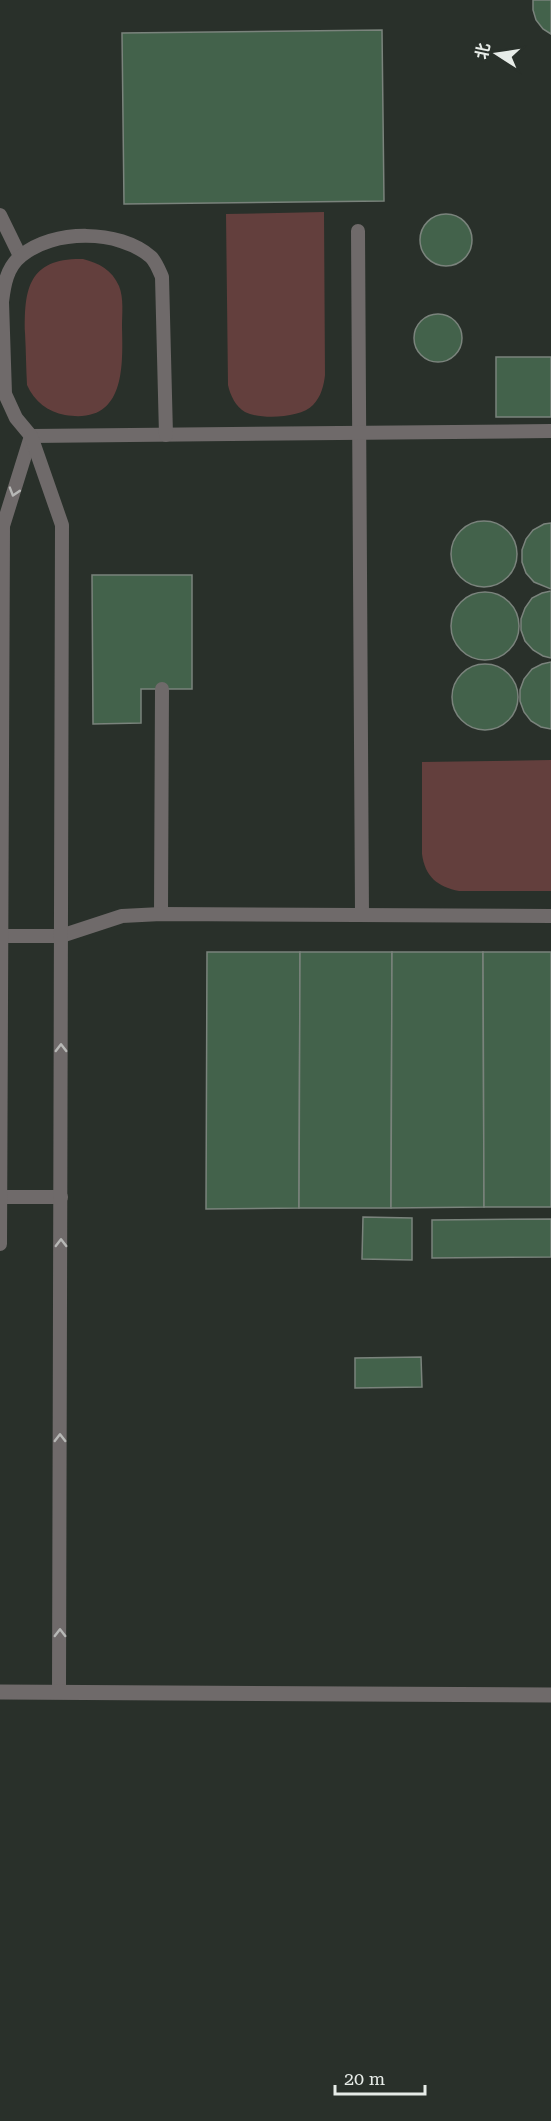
<svg xmlns="http://www.w3.org/2000/svg" width="551" height="2121" viewBox="0 0 551 2121" font-family="'Roboto Serif','Noto Sans SC',serif">
  <style>
    .green { fill: #633f3d }
    .building { fill: #43624b; stroke: #7a837c; stroke-width: 1.5 }
    .lines { fill: none; stroke-linecap: round; stroke-linejoin: round }
    .service { stroke: #6f6a6a; stroke-width: 14 }
    .tertiary { stroke: #6f6a6a; stroke-width: 15 }
    .oneway { stroke: #b7b8b6 }
  </style>
  <rect width="100%" height="100%" fill="#29302a"/>
  <!-- green -->
  <g class="green">
    <path d="M 324,212 L 325,375 C 324,385 321,397 313,405 C 301,418 261,420 245,412 C 236,407 230,395 228,385 L 226,214 Z"/>
    <path d="M 83,259 C 99,263 112,270 119,286 C 124,298 122,315 122,327 C 123,368 125,425 65,415 C 48,412 34,401 27,385 C 26,368 26,350 25,333 C 24,288 29,258 83,259 Z"/>
    <path d="M 551,760 L 551,891 L 459,891 C 438,887 425,877 422,854 L 422,762 Z"/>
  </g>
  <!-- building -->
  <g class="building">
    <path d="M 533,0 L 551,0 L 551,34 L 543,29 L 536,20 L 533,10 Z"/>
    <path d="M 382,30 L 384,201 L 124,204 L 122,33 Z"/>
    <circle cx="446" cy="240" r="26"/>
    <circle cx="438" cy="338" r="24"/>
    <rect x="496" y="357" width="55" height="60"/>
    <circle cx="484" cy="554" r="33"/>
    <path d="M 551,523 L 551,589 L 534,582 L 526,573 L 522,562 L 522,550 L 526,539 L 533,530 L 544,524 Z"/>
    <path d="M 92,575 L 192,575 L 192,689 L 141,689 L 141,723 L 93,724 Z"/>
    <path d="M 551,591 L 551,658 L 543,656 L 533,650 L 525,641 L 521,630 L 521,619 L 525,608 L 532,598 L 542,593 Z"/>
    <circle cx="485" cy="626" r="34"/>
    <path d="M 551,662 L 551,729 L 541,727 L 531,721 L 524,712 L 520,701 L 520,690 L 524,679 L 532,669 L 542,664 Z"/>
    <circle cx="485" cy="697" r="33"/>
    <path d="M 207,952 L 300,952 L 299,1208 L 206,1209 Z"/>
    <path d="M 300,952 L 392,952 L 391,1208 L 299,1208 Z"/>
    <path d="M 392,952 L 483,952 L 484,1207 L 391,1208 Z"/>
    <path d="M 483,952 L 551,952 L 551,1207 L 484,1207 Z"/>
    <path d="M 363,1217 L 412,1218 L 412,1260 L 362,1259 Z"/>
    <path d="M 551,1219 L 551,1257 L 432,1258 L 432,1220 Z"/>
    <path d="M 421,1357 L 422,1387 L 355,1388 L 355,1358 Z"/>
  </g>
  <g class="lines">
    <!-- service -->
    <g class="service">
      <path d="M 0,215 L 20,256"/>
      <path d="M 358,231 L 362,914"/>
      <path d="M 31,436 L 551,431"/>
      <path d="M 161,914 L 162,689"/>
      <path d="M 0,936 L 61,936 L 122,916 L 161,914 L 551,916"/>
      <path d="M 0,1197 L 61,1197"/>
      <path d="M 0,1244 L 3,526 L 31,436"/>
      <path d="M 59,1692 L 62,525 L 31,436 L 16,418 L 5,394 L 2,302 C 4,285 7,267 21,256 C 53,229 119,229 151,257 C 156,262 159,270 162,277 L 166,435"/>
    </g>
    <!-- tertiary -->
    <path class="tertiary" d="M 0,1692 L 551,1695"/>
  </g>
  <!-- one-way arrows -->
  <defs><path id="oneway-chevron" d="M-2-3.5L2.5 0L-2 3.5" fill="none" stroke-width="1.6" stroke-linecap="round" stroke-linejoin="round" transform="scale(1.5)"/></defs>
  <g class="oneway">
    <use href="#oneway-chevron" transform="translate(14 492) rotate(107)"/>
    <use href="#oneway-chevron" transform="translate(61 1048) rotate(-90)"/>
    <use href="#oneway-chevron" transform="translate(61 1243) rotate(-90)"/>
    <use href="#oneway-chevron" transform="translate(60 1438) rotate(-90)"/>
    <use href="#oneway-chevron" transform="translate(60 1633) rotate(-90)"/>
  </g>
  <!-- north arrow -->
  <g transform="translate(497 54) rotate(282)" stroke="#29302a" stroke-width="4.5" paint-order="stroke">
  <path d="M0-4.5L10 22L0 15L-10 22Z" fill="#e7ece8"/>
  <text y="-9" font-size="16" font-weight="bold" text-anchor="middle" fill="#e7ece8">北</text>
  </g>
  <!-- scale -->
  <path d="M335 2085v9h90v-9" fill="none" stroke="#e7ece8" stroke-width="3"/>
  <text x="344" y="2085" font-size="18" fill="#e7ece8" stroke="#29302a" stroke-width="4.5" paint-order="stroke">20 m</text>
</svg>
